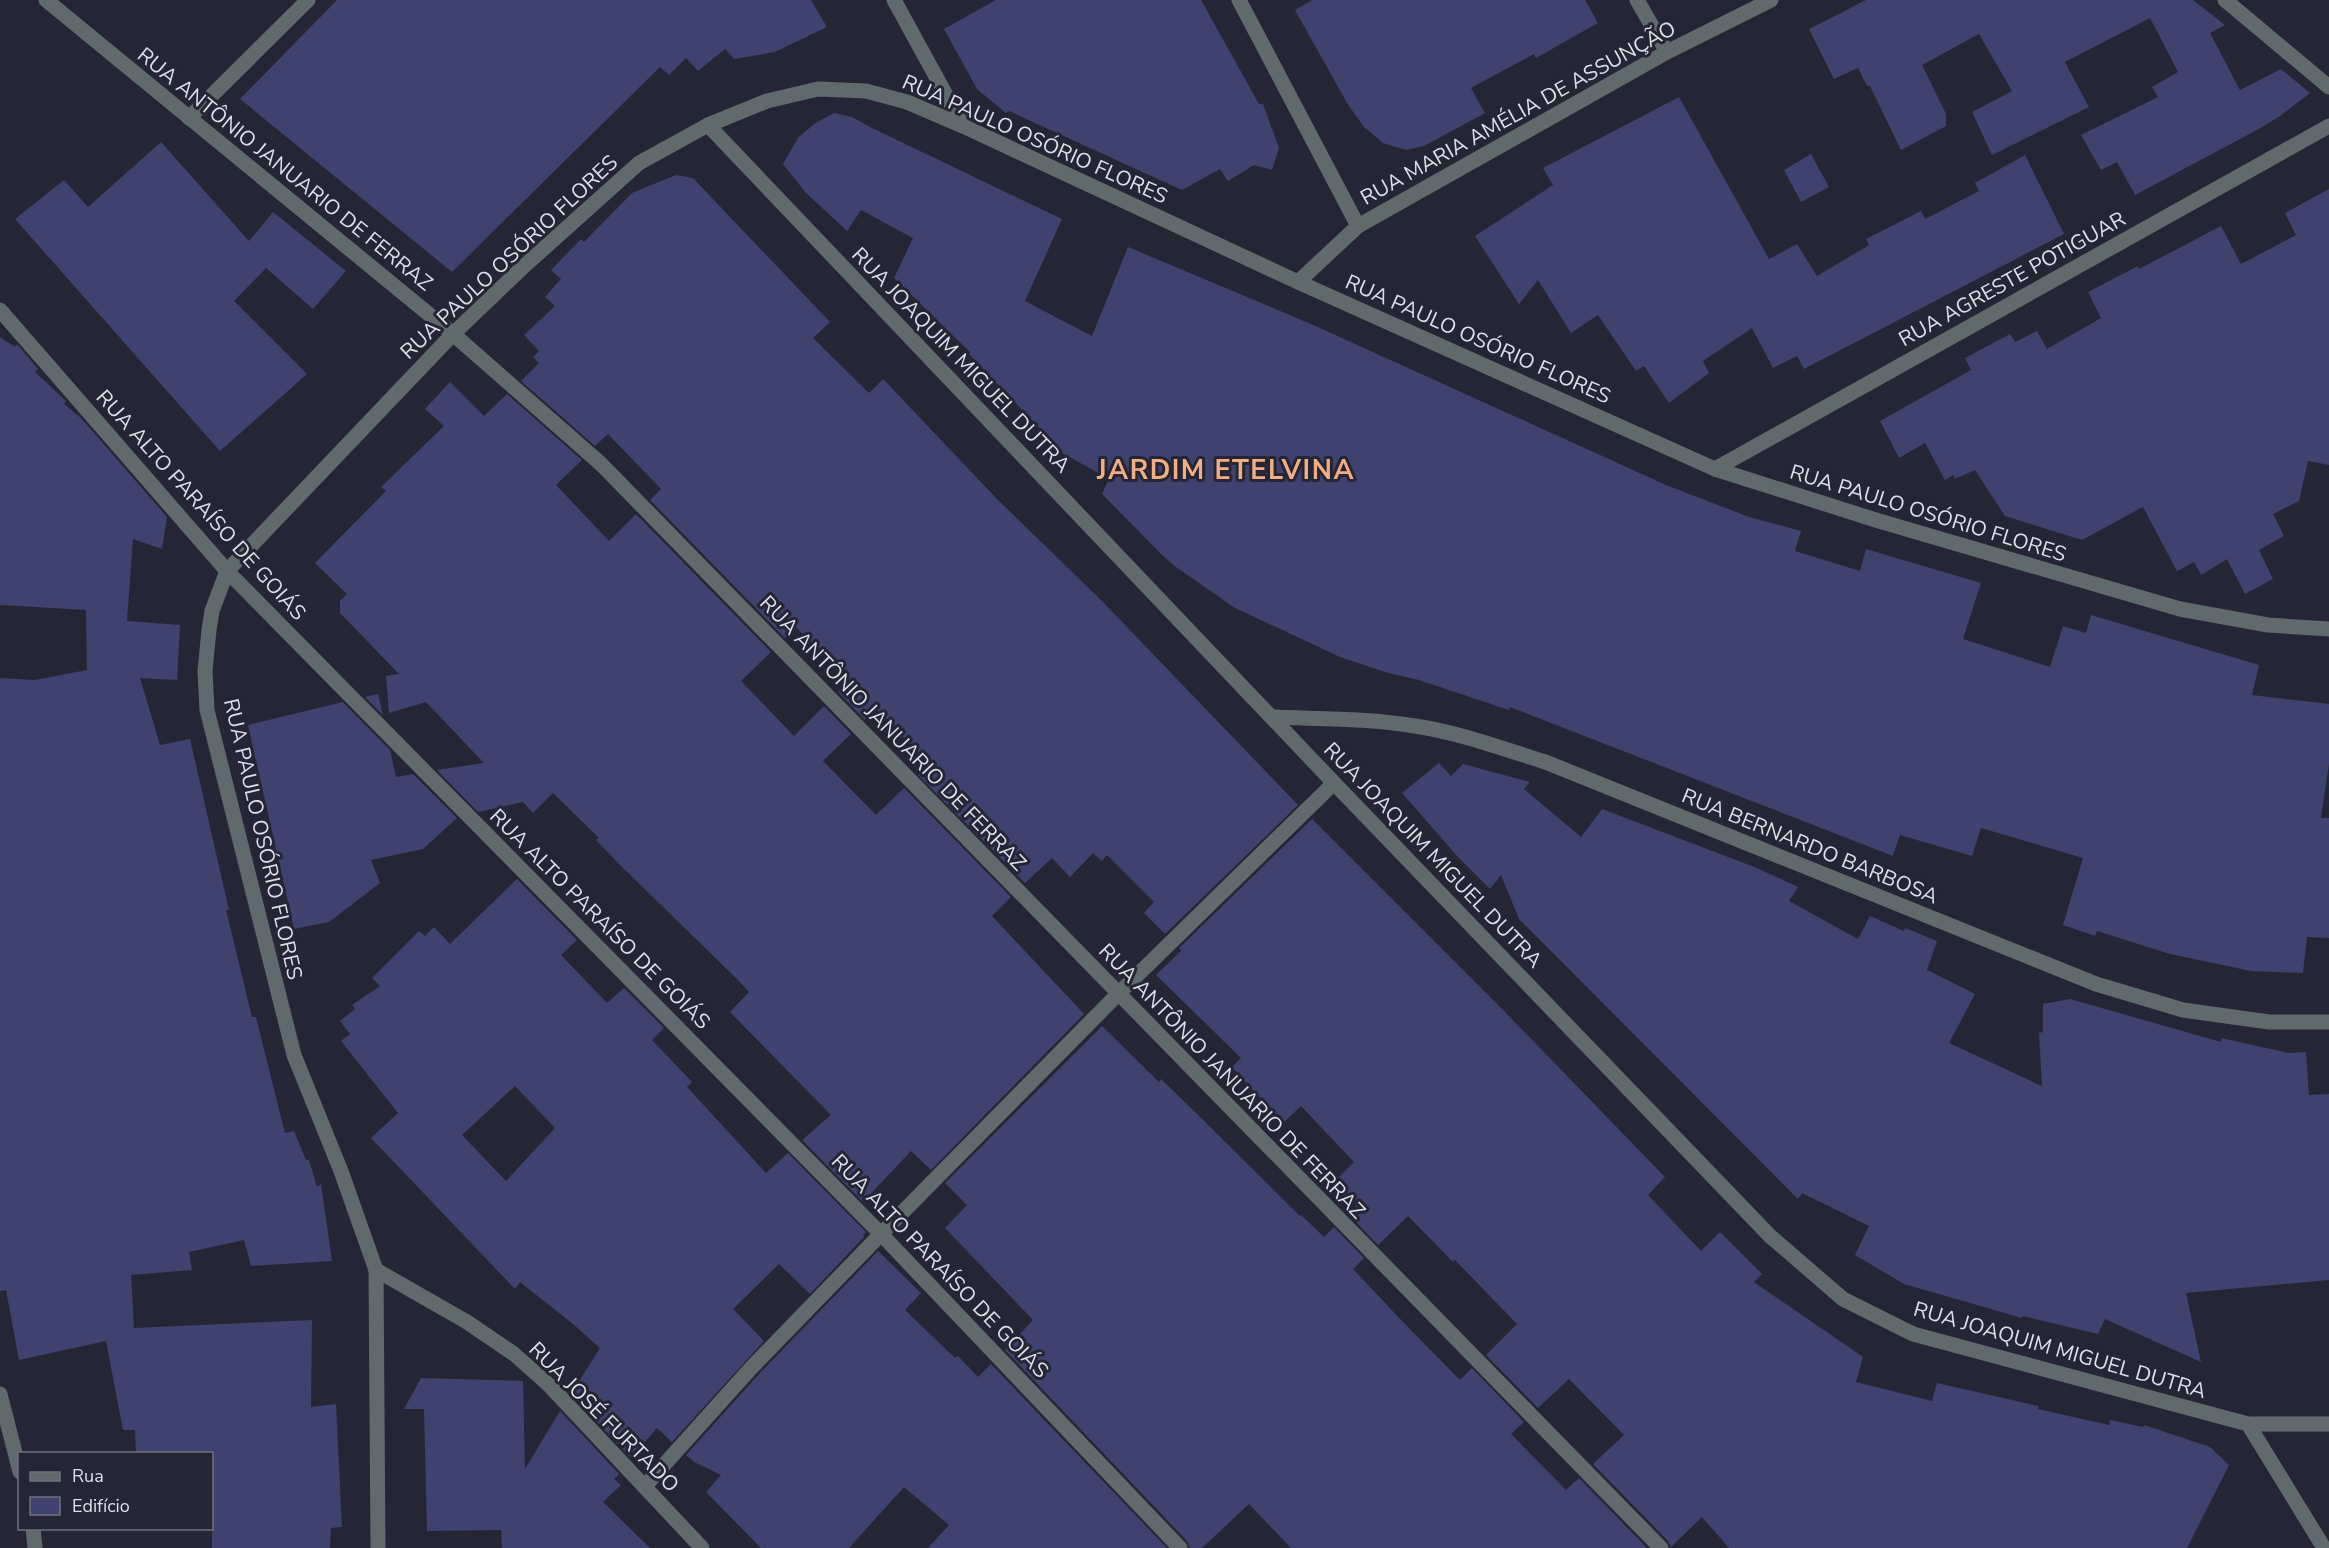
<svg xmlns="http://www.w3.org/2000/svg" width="2329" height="1548" viewBox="0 0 2329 1548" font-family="'Nunito Sans',sans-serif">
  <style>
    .building { fill: #3f416f; fill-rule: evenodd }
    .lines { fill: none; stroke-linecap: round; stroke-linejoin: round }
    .service { stroke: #606a6c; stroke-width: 15 }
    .minor { stroke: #606a6c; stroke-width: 15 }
    .labels { text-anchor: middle; stroke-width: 6; stroke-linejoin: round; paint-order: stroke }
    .street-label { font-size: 21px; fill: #dddee8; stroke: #252635 }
    .district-label { font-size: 27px; font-weight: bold; letter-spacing: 1.5px; fill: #f2ae81; stroke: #252635 }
  </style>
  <rect width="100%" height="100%" fill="#252635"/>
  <!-- building -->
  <g class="building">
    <path d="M 337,0 L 811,0 L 827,27 L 775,52 L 734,59 L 725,49 L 698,71 L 686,58 L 669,75 L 660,67 L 452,272 L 240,99 Z"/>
    <path d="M 996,0 L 1201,0 L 1259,104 L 1263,104 L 1279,148 L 1272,170 L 1254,165 L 1228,181 L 1220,169 L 1182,190 L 1009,111 L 1006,113 L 977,89 L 944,29 Z"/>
    <path d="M 1312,0 L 1585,0 L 1598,23 L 1536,58 L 1534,54 L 1471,88 L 1485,113 L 1424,146 L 1406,150 L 1383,143 L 1364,127 L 1347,103 L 1295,10 Z"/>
    <path d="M 1866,0 L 2193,0 L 2225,25 L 2210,33 L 2240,90 L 2281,69 L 2310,93 L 2280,116 L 2257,130 L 2135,195 L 2117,162 L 2101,170 L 2081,135 L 2158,97 L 2152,87 L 2178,72 L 2150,18 L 2065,62 L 2089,107 L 1992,155 L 1972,112 L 2012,91 L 1979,34 L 1922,65 L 1946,114 L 1946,126 L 1901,150 L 1870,86 L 1867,86 L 1858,68 L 1834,79 L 1809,29 Z"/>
    <path d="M 1679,97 L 1769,259 L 1797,244 L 1817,276 L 1869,245 L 1866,239 L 1921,211 L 1925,219 L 1979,191 L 1975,183 L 2025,155 L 2064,234 L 1804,369 L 1797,356 L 1773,368 L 1752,328 L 1703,361 L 1709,373 L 1669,403 L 1644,366 L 1636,371 L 1598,315 L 1571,333 L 1538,280 L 1519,304 L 1475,236 L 1553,185 L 1543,168 Z"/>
    <path d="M 834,113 L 852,117 L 872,128 L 1062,219 L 1025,301 L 1092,336 L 1128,247 L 1311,324 L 1666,485 L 1749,517 L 1801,531 L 1795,551 L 1860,571 L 1866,549 L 1981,583 L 1963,639 L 2050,667 L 2063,626 L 2086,633 L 2091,615 L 2259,665 L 2252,695 L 2329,704 L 2329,764 L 2321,818 L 2329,818 L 2329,938 L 2307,937 L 2303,973 L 2251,971 L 2170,954 L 2097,931 L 2095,936 L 2063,925 L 2083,858 L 1981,828 L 1972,856 L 1900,835 L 1893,856 L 1510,707 L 1509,710 L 1419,680 L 1388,673 L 1340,657 L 1235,608 L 1176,567 L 1162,555 L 1102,494 L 1109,479 L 1064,454 L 969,354 L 970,352 L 894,278 L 913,238 L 861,210 L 847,231 L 806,193 L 783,164 L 798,138 L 814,124 Z"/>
    <path d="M 161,142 L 249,241 L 273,212 L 346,271 L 313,309 L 266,268 L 234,301 L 307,374 L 220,451 L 15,219 L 64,180 L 88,207 Z"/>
    <path d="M 1811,154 L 1829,187 L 1801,202 L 1784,170 Z"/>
    <path d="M 676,175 L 693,178 L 830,322 L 813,338 L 869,393 L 883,379 L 997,499 L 1101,600 L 1298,805 L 1165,934 L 1144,913 L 1154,902 L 1107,855 L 1102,861 L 1093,853 L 1070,877 L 1052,858 L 1025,883 L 918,775 L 929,764 L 903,737 L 876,709 L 865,720 L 838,692 L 849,681 L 823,655 L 796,627 L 785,638 L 650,500 L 661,489 L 608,434 L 595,446 L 521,381 L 539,363 L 533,357 L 539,351 L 524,335 L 555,306 L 545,297 L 561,279 L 551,270 L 581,239 L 584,242 L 632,193 Z"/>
    <path d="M 2329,189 L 2329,465 L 2308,461 L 2299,501 L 2273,514 L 2284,536 L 2259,550 L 2273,579 L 2245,594 L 2227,559 L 2201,575 L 2194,562 L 2177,571 L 2143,507 L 2082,540 L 2005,516 L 1975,470 L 1955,479 L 1953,475 L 1945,480 L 1925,443 L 1899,458 L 1880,421 L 1971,370 L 1965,358 L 2010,334 L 2015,342 L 2037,331 L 2047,349 L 2101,318 L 2088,292 L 2138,266 L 2139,269 L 2221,226 L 2241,264 L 2296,235 L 2285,213 Z"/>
    <path d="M 0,337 L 15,347 L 17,344 L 38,369 L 35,372 L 66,401 L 64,404 L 81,418 L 167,517 L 162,549 L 133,539 L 127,621 L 180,625 L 177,680 L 140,678 L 160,745 L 190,739 L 229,910 L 226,910 L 252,1017 L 256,1017 L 285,1133 L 294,1131 L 306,1160 L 309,1160 L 317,1187 L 321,1184 L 332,1261 L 251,1266 L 244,1240 L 189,1252 L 192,1270 L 131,1275 L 134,1328 L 312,1320 L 311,1407 L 336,1404 L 342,1527 L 331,1528 L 330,1548 L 212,1548 L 212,1454 L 136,1454 L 135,1430 L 123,1430 L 106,1341 L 19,1360 L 6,1290 L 0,1291 L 0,678 L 35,680 L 87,670 L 86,610 L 0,605 Z"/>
    <path d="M 450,382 L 484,416 L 507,394 L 582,460 L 556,485 L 609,541 L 636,514 L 771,652 L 741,681 L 794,736 L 824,706 L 851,734 L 823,761 L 876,815 L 904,788 L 1011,897 L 992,916 L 1084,1014 L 931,1170 L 911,1151 L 863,1202 L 802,1140 L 831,1115 L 730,1012 L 749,992 L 738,980 L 620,865 L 596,840 L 599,838 L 553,793 L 533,813 L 523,802 L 478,812 L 437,770 L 484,763 L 426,702 L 389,713 L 386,676 L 399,674 L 340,613 L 340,601 L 347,594 L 315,563 L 386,491 L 381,487 L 444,426 L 425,409 Z"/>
    <path d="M 378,694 L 383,715 L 365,697 Z"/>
    <path d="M 343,702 L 390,750 L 396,777 L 413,774 L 457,818 L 423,849 L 371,860 L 380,883 L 329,922 L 294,929 L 248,725 Z"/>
    <path d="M 1439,763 L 1451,776 L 1463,764 L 1530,782 L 1524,789 L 1581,837 L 1602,809 L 1757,868 L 1798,887 L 1789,901 L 1858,939 L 1870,916 L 1904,931 L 1905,928 L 1937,941 L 1927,970 L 1975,994 L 1949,1043 L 2042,1086 L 2039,1033 L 2043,1032 L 2043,1004 L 2070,999 L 2221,1042 L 2221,1038 L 2289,1053 L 2306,1052 L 2309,1095 L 2329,1094 L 2329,1280 L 2186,1293 L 2201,1362 L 2105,1319 L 2098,1334 L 2023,1316 L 2022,1318 L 1904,1284 L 1855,1255 L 1869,1226 L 1802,1193 L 1798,1199 L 1519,919 L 1501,875 L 1490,889 L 1458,857 L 1402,793 Z"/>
    <path d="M 1312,819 L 1506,1013 L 1665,1177 L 1648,1195 L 1701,1251 L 1720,1232 L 1762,1274 L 1754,1282 L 1863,1357 L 1856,1382 L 1932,1401 L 1937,1383 L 2038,1406 L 2038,1409 L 2109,1425 L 2110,1420 L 2143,1427 L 2144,1425 L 2210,1447 L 2229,1465 L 2187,1548 L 1729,1548 L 1702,1517 L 1671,1547 L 1668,1541 L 1593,1464 L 1624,1435 L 1569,1379 L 1538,1408 L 1486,1355 L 1517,1324 L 1455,1260 L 1453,1262 L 1408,1216 L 1378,1245 L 1348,1214 L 1358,1204 L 1336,1180 L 1354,1162 L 1301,1106 L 1283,1123 L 1232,1067 L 1241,1058 L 1156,975 L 1181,951 L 1179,948 Z"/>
    <path d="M 517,879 L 577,940 L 561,955 L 607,1003 L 624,988 L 664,1028 L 652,1040 L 692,1082 L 687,1087 L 766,1173 L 788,1153 L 866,1232 L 863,1236 L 864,1237 L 810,1294 L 779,1264 L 733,1309 L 764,1341 L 672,1442 L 657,1428 L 631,1458 L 571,1394 L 600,1348 L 573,1324 L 520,1282 L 515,1289 L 371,1138 L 398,1113 L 341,1041 L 350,1034 L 340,1021 L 355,1009 L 352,1005 L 380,986 L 372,978 L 419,931 L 425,936 L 434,927 L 450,944 ZM 515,1086 L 555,1128 L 506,1181 L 462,1135 Z"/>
    <path d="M 1102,1026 L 1159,1082 L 1161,1079 L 1191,1108 L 1300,1216 L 1301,1215 L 1324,1237 L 1334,1227 L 1364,1258 L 1353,1269 L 1405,1324 L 1460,1380 L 1472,1368 L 1524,1422 L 1511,1434 L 1566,1490 L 1579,1478 L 1647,1548 L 1291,1548 L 1249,1504 L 1202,1548 L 1190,1548 L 1187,1541 L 1005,1350 L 1033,1320 L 945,1228 L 967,1205 L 945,1183 Z"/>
    <path d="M 878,1251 L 921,1293 L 905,1310 L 955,1358 L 958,1356 L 978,1377 L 991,1364 L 1167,1548 L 928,1548 L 949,1525 L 904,1487 L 849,1548 L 761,1548 L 706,1492 L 721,1475 L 694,1462 L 686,1455 L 759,1374 Z"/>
    <path d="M 421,1378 L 523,1381 L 525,1469 L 560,1411 L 619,1474 L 614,1479 L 621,1485 L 603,1502 L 650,1548 L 502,1548 L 501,1530 L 427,1531 L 424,1409 L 404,1409 Z"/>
  </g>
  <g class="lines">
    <!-- service -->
    <path class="service" d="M 645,1486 L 752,1367 L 881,1234 L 1118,994 L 1334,783"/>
    <!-- minor -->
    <g class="minor">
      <path d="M 46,0 L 453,334 L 601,464 L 1661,1548"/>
      <path d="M 894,0 L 963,126"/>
      <path d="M 1239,0 L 1358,226"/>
      <path d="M 1637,0 L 1667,52"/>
      <path d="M 2225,0 L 2329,87"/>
      <path d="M 189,118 L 308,0"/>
      <path d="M 708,125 L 1334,783 L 1770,1236 L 1843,1299 L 1913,1334 L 2248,1424 L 2329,1424"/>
      <path d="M 1298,282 L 1358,226 L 1667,52 L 1771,0"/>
      <path d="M 0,310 L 227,571 L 881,1234 L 1180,1548"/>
      <path d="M 1715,469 L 2329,126"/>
      <path d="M 1273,717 C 1320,719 1368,718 1415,726 C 1461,733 1504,749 1548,763 L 2096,984 L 2183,1010 L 2269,1022 L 2329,1022"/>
      <path d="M 376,1270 L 467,1322 L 514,1354 L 549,1385 L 702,1548"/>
      <path d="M 0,1394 L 20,1472"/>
      <path d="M 2248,1424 L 2324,1548"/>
      <path d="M 33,1528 L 35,1548"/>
      <path d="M 378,1548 L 376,1270 L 341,1171 L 294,1055 L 207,710 L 205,671 L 209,630 L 212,611 L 227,571 L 453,334 L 522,268 L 639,163 L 708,125 L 767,101 L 818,89 L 866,91 L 907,102 L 963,126 L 1298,282 L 1715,469 L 1879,521 L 2180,609 L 2268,625 L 2329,629"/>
    </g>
  </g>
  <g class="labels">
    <!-- street labels -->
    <g class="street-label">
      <text transform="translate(1518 113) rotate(-29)" y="7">RUA MARIA AMÉLIA DE ASSUNÇÃO</text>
      <text transform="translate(1035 139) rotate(24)" y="7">RUA PAULO OSÓRIO FLORES</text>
      <text transform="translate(285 169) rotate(39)" y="7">RUA ANTÔNIO JANUARIO DE FERRAZ</text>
      <text transform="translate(509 257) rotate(-43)" y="7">RUA PAULO OSÓRIO FLORES</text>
      <text transform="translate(2012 279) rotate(-29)" y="7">RUA AGRESTE POTIGUAR</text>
      <text transform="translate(1478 339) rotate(24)" y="7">RUA PAULO OSÓRIO FLORES</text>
      <text transform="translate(961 360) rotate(46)" y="7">RUA JOAQUIM MIGUEL DUTRA</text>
      <text transform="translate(201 505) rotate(48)" y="7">RUA ALTO PARAÍSO DE GOIÁS</text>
      <text transform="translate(1928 513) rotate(17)" y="7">RUA PAULO OSÓRIO FLORES</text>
      <text transform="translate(893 733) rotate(46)" y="7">RUA ANTÔNIO JANUARIO DE FERRAZ</text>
      <text transform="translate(263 839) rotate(77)" y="7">RUA PAULO OSÓRIO FLORES</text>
      <text transform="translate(1810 846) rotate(22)" y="7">RUA BERNARDO BARBOSA</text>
      <text transform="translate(1433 855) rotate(46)" y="7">RUA JOAQUIM MIGUEL DUTRA</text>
      <text transform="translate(600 919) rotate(45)" y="7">RUA ALTO PARAÍSO DE GOIÁS</text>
      <text transform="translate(1232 1081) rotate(46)" y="7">RUA ANTÔNIO JANUARIO DE FERRAZ</text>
      <text transform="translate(940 1266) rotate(46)" y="7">RUA ALTO PARAÍSO DE GOIÁS</text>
      <text transform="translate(2060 1350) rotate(16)" y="7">RUA JOAQUIM MIGUEL DUTRA</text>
      <text transform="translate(604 1417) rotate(45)" y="7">RUA JOSÉ FURTADO</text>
    </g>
    <!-- district labels -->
    <g class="district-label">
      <text x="1226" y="479">JARDIM ETELVINA</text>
    </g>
  </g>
  <!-- legend -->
  <rect x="18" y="1452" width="195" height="78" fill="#252635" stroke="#6f707d" stroke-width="1.5"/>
  <rect x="30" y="1472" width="30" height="9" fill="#606a6c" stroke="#6f707d" stroke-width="1.5"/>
  <text x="72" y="1482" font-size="18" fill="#dddee8">Rua</text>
  <rect x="30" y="1497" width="30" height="18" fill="#3f416f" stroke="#6f707d" stroke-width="1.5"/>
  <text x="72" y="1512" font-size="18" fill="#dddee8">Edifício</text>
</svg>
